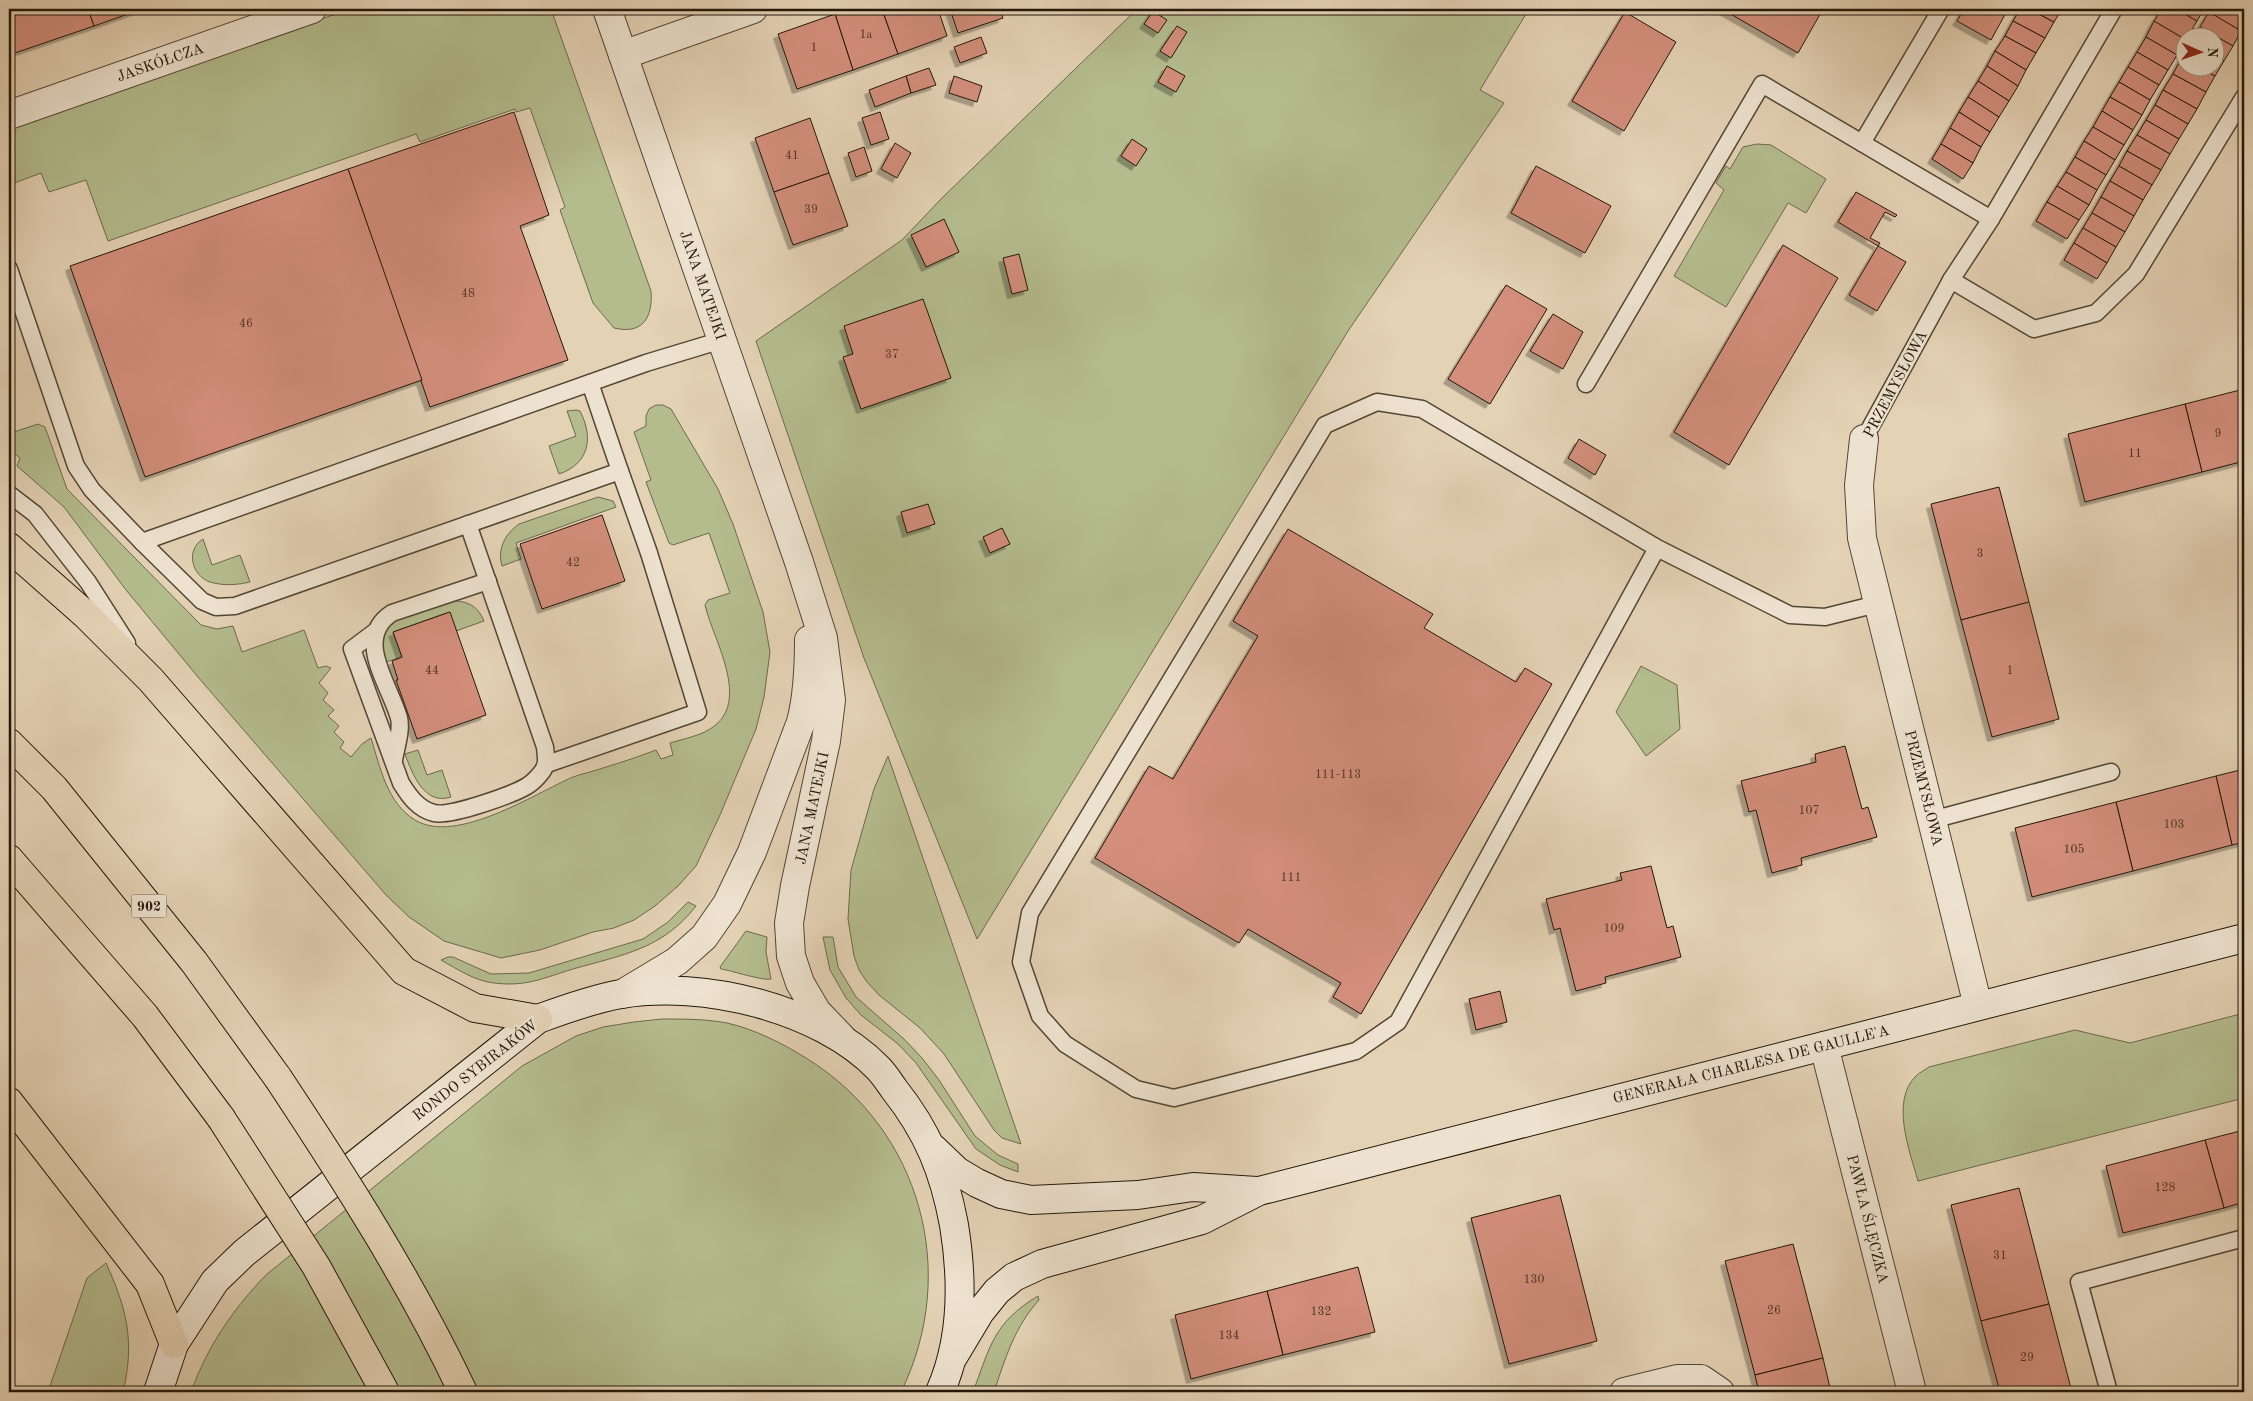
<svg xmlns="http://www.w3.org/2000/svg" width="2253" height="1401" viewBox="0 0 2253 1401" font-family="'Old Standard TT',serif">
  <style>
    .green { fill: #b4bc8e; stroke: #6c6a4c }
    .building { fill: #d38e7c; stroke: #231709; filter: url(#shadow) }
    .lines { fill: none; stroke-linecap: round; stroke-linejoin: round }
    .service-casing { stroke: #534634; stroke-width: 19 }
    .minor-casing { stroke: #534634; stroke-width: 30 }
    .secondary-casing { stroke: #231709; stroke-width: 30 }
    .primary-casing { stroke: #231709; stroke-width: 30 }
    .service { stroke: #ede2cf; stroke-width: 16 }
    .minor { stroke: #ede2cf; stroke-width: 28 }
    .secondary { stroke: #ede2cf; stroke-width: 28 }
    .primary { stroke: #e4d2b5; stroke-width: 28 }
    .primary-bridge-casing { stroke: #231709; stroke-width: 30; stroke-linecap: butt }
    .primary-bridge { stroke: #e4d2b5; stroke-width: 28 }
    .labels { text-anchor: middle; stroke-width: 4.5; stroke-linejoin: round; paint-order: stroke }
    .number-label { font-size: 12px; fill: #4f3526 }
    .shield { fill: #ede2cf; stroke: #605444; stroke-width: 1 }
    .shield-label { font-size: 14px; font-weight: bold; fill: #231709 }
    .street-label { font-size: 15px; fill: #231709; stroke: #ede2cf }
  </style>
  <defs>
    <filter id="shadow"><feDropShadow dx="-4.5" dy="4.5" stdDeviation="0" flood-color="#0004"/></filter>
  </defs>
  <rect width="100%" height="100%" fill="#e4d2b5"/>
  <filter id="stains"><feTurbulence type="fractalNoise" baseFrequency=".004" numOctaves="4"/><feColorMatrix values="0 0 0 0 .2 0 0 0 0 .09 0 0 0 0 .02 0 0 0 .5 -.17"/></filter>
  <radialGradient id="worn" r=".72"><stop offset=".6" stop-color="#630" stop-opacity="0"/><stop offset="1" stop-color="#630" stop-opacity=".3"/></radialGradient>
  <!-- green -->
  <g class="green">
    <path d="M 350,9 L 551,9 L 651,291 C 653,317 643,335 614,328 L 593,303 L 560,210 L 565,207 L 530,108 L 516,112 L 515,109 L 420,142 L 416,134 L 108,241 L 86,180 L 49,192 L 41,173 L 9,185 L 9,128 Z"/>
    <path d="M 1137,9 L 1529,9 L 1480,90 L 1504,103 L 1348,331 L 977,939 L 864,658 L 756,341 L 902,240 L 942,198 Z"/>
    <path d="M 1757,144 L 1771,145 L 1826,179 L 1806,213 L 1788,203 L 1726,307 L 1674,276 L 1724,190 L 1716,183 L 1726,166 L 1730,169 L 1743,147 Z"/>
    <path d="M 656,405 L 663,405 L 671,409 L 718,489 L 733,524 L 763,612 L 770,652 L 764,697 L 756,729 L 720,815 L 696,866 L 678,886 L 655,906 L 634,920 L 614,928 L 593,932 L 540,950 L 501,958 L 444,941 L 409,917 L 386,895 L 198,677 L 126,590 L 64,507 L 17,466 L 20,458 L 9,449 L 9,427 L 11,433 L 38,424 L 45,427 L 67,489 L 201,625 L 217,629 L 233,626 L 242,652 L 304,630 L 318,668 L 326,666 L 331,668 L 319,683 L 328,693 L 323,700 L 334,710 L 328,716 L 339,726 L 334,732 L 344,742 L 340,748 L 351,757 L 362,744 L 371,738 C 380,767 387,803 415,820 C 456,845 534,794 573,777 C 584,773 595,771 606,767 C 623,762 640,756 656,750 L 661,759 L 673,755 L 670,743 C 683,739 699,736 710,729 C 753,703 713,640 705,605 L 708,600 L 730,593 L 709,533 L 673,545 L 669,543 L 646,482 L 651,480 L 634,432 L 646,426 L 646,416 L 649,409 Z"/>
    <path d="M 576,410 L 580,411 C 594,438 589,464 559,474 L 549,446 L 576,436 L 567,411 Z"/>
    <path d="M 598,497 L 613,501 L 616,507 L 516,543 L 521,559 L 502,566 C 497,549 505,534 519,524 Z"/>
    <path d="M 203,539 L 212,565 L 240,555 L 250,582 C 237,585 223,586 210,582 C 192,576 185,550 203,539 Z"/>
    <path d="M 447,601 C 465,600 477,604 484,621 L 456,631 L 449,612 L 393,632 L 402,657 L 386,662 C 383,653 379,641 383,631 C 388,618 433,606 447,601 Z"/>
    <path d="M 1641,666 L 1677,685 L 1680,729 L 1646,756 L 1616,712 Z"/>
    <path d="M 418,750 L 427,775 L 442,770 L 451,797 C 424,806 412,773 405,754 Z"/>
    <path d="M 888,756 L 1021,1144 L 1002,1138 L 994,1130 L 944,1054 L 920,1028 L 879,995 L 867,982 L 859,970 L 854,956 L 848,919 L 851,870 L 874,789 Z"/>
    <path d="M 688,902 L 696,906 C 663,949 622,955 573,969 C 543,978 527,987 494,983 C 475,981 457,969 441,960 L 448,957 L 453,957 L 491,974 L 529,973 L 643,939 L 668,922 Z"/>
    <path d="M 746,931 L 767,937 L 766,952 L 771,979 C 763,981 733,971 721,969 L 720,967 Z"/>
    <path d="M 823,937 L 833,937 L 838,967 L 856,997 L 904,1039 L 922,1058 L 939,1080 L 975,1136 L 998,1155 L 1018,1164 L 1018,1172 L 1000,1165 L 976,1149 L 916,1063 L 898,1044 L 861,1015 L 846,998 L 830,970 Z"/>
    <path d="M 2244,1013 L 2244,1098 L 1918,1181 C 1910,1152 1890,1101 1916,1076 C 1920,1072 1925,1070 1929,1067 L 2075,1030 L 2130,1043 Z"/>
    <path d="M 662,1019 C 684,1019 706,1019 727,1023 C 754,1029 782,1043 806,1058 C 921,1129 960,1272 901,1392 L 191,1392 C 207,1347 233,1309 266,1275 L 522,1066 L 576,1036 L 603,1027 L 634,1022 Z"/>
    <path d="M 106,1263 C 127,1309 135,1342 123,1392 L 48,1392 L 87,1278 Z"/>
    <path d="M 1038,1296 L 1039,1300 C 1015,1326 1005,1359 994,1392 L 973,1392 C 990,1347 993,1323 1038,1296 Z"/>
  </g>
  <!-- building -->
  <g class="building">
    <path d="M 9,9 L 88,9 L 94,26 L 9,55 Z"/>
    <path d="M 88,9 L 142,9 L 94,26 Z"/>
    <path d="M 849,9 L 882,9 L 898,54 L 853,70 L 835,14 Z"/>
    <path d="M 882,9 L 938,9 L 947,36 L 898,54 Z"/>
    <path d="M 950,9 L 999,9 L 1003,18 L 958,33 Z"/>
    <path d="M 1722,9 L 1757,10 L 1823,9 L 1798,53 Z"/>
    <path d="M 1964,9 L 2008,9 L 1991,40 L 1957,21 Z"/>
    <path d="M 2020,9 L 2029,9 L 2054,22 L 2045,38 L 2013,21 Z"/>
    <path d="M 2029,9 L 2062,9 L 2054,22 Z"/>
    <path d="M 2162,9 L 2176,9 L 2197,21 L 2186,40 L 2154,21 Z"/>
    <path d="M 2176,9 L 2204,9 L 2197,21 Z"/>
    <path d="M 2211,9 L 2240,9 L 2244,11 L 2244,26 L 2241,31 L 2209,12 Z"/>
    <path d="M 1153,11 L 1167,20 L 1158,33 L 1144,24 Z"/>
    <path d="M 1625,12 L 1676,42 L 1624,131 L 1572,101 Z"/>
    <path d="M 2209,12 L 2241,31 L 2233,46 L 2200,27 Z"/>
    <path d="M 835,14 L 853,70 L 797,89 L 778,34 Z"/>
    <path d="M 2013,21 L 2045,38 L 2036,53 L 2005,36 Z"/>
    <path d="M 2154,21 L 2186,40 L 2177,55 L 2146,37 Z"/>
    <path d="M 1177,26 L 1187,32 L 1171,58 L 1160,51 Z"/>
    <path d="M 2200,27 L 2233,46 L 2224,61 L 2216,56 L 2216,38 L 2194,38 Z"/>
    <path d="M 2005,36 L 2036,53 L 2026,70 L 1995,51 Z"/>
    <path d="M 981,37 L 987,53 L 960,63 L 954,47 Z"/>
    <path d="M 2146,37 L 2177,55 L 2168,70 L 2137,52 Z"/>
    <path d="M 1995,51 L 2026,70 L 2018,86 L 1987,66 Z"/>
    <path d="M 2137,52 L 2168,70 L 2159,85 L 2128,67 Z"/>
    <path d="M 2216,56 L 2224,61 L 2215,76 L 2199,68 L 2216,68 Z"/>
    <path d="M 2182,57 L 2186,60 L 2186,68 L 2199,68 L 2215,76 L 2206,92 L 2173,74 Z"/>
    <path d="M 1167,66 L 1185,76 L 1176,92 L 1158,82 Z"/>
    <path d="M 1987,66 L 2018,86 L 2009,101 L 1978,81 Z"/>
    <path d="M 2128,67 L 2159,85 L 2150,100 L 2119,82 Z"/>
    <path d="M 929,68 L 936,85 L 911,93 L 906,76 Z"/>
    <path d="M 2173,74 L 2206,92 L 2197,109 L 2163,90 Z"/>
    <path d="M 906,76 L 911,93 L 875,107 L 869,90 Z"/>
    <path d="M 954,76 L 982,86 L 977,102 L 949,93 Z"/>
    <path d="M 1978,81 L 2009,101 L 1999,117 L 1968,97 Z"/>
    <path d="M 2119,82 L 2150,100 L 2142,115 L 2110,97 Z"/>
    <path d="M 2163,90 L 2197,109 L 2188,124 L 2155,105 Z"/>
    <path d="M 1968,97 L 1999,117 L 1990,132 L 1959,112 Z"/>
    <path d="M 2110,97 L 2142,115 L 2133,130 L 2102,111 Z"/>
    <path d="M 2155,105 L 2188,124 L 2179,139 L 2146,120 Z"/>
    <path d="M 2102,111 L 2133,130 L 2124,145 L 2093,127 Z"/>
    <path d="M 514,112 L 549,215 L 520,226 L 568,360 L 430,407 L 348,169 Z"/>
    <path d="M 880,112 L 889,139 L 871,145 L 862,118 Z"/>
    <path d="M 1959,112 L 1990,132 L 1981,147 L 1950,128 Z"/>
    <path d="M 810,118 L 829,173 L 774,192 L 755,138 Z"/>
    <path d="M 2146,120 L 2179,139 L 2170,154 L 2137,135 Z"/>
    <path d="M 2093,127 L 2124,145 L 2115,160 L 2084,141 Z"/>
    <path d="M 1950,128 L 1981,147 L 1973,163 L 1941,144 Z"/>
    <path d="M 2137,135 L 2170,154 L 2161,170 L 2127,151 Z"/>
    <path d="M 1132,139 L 1147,149 L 1136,166 L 1121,156 Z"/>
    <path d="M 2084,141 L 2115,160 L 2106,175 L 2075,157 Z"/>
    <path d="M 895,143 L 911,153 L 897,178 L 881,169 Z"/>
    <path d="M 1941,144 L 1973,163 L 1963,179 L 1932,159 Z"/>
    <path d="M 864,147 L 872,171 L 856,177 L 848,153 Z"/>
    <path d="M 2127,151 L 2161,170 L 2152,185 L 2119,166 Z"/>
    <path d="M 2075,157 L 2106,175 L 2097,190 L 2066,172 Z"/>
    <path d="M 1536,166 L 1611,206 L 1585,253 L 1511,213 Z"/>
    <path d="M 2119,166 L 2152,185 L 2143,200 L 2110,181 Z"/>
    <path d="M 348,169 L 422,380 L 145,477 L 70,266 Z"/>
    <path d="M 2066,172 L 2097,190 L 2089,205 L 2057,186 Z"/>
    <path d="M 829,173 L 848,226 L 793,245 L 774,192 Z"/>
    <path d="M 2110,181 L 2143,200 L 2134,216 L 2101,197 Z"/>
    <path d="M 2057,186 L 2089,205 L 2079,220 L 2047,202 Z"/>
    <path d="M 1856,192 L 1897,215 L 1895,217 L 1885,212 L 1870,238 L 1880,243 L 1878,246 L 1838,222 Z"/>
    <path d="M 2101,197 L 2134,216 L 2125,232 L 2092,213 Z"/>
    <path d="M 2047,202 L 2079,220 L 2067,239 L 2036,221 Z"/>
    <path d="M 2092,213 L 2125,232 L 2116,247 L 2083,228 Z"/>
    <path d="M 944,219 L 959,252 L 926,267 L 911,235 Z"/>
    <path d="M 2083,228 L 2116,247 L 2107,263 L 2074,243 Z"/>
    <path d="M 2074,243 L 2107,263 L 2097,279 L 2064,260 Z"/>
    <path d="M 1783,245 L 1838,278 L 1729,465 L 1674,432 Z"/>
    <path d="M 1878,246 L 1906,262 L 1877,311 L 1849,295 Z"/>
    <path d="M 1019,254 L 1028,290 L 1012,294 L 1003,258 Z"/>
    <path d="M 1506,285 L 1547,309 L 1490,404 L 1448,379 Z"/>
    <path d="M 923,299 L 951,378 L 861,409 L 843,357 L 853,354 L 844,326 Z"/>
    <path d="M 1553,314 L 1583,332 L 1563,369 L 1530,351 Z"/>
    <path d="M 2244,389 L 2244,461 L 2202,472 L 2185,404 Z"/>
    <path d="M 2185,404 L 2202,472 L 2085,502 L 2068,434 Z"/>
    <path d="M 1579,439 L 1606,455 L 1595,475 L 1568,458 Z"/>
    <path d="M 1999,487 L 2029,602 L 1961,620 L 1931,504 Z"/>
    <path d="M 928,504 L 935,524 L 907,533 L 901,512 Z"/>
    <path d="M 602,515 L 625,581 L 542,609 L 520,544 Z"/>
    <path d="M 1002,528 L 1010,544 L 990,553 L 983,537 Z"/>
    <path d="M 1288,529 L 1433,614 L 1424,628 L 1516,682 L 1525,668 L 1552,684 L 1361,1014 L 1333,997 L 1341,983 L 1248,929 L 1239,943 L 1095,858 L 1149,766 L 1173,779 L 1258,636 L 1233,621 Z"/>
    <path d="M 2029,602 L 2059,719 L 1992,737 L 1961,620 Z"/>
    <path d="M 450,612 L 486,715 L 417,739 L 396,680 L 398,680 L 392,661 L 402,657 L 393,632 Z"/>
    <path d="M 1845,746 L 1862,809 L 1868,807 L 1877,837 L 1801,858 L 1802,865 L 1772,873 L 1756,810 L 1749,812 L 1741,781 L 1816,762 L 1815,754 Z"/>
    <path d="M 2244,769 L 2244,842 L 2232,845 L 2216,776 Z"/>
    <path d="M 2216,776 L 2232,845 L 2133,871 L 2116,802 Z"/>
    <path d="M 2116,802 L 2133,871 L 2032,897 L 2015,828 Z"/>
    <path d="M 1651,866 L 1667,928 L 1673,926 L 1681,957 L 1605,977 L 1606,983 L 1576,991 L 1560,928 L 1554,930 L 1546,899 L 1622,880 L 1620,873 Z"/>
    <path d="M 1500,991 L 1507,1022 L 1476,1030 L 1469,999 Z"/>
    <path d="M 2244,1130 L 2244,1202 L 2224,1208 L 2205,1140 Z"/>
    <path d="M 2205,1140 L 2224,1208 L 2123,1233 L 2106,1166 Z"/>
    <path d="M 2019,1188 L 2049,1304 L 1981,1321 L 1951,1205 Z"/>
    <path d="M 1560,1195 L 1597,1341 L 1509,1364 L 1471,1218 Z"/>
    <path d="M 1793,1244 L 1823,1358 L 1755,1375 L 1725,1261 Z"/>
    <path d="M 1358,1267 L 1375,1332 L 1283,1355 L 1267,1291 Z"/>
    <path d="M 1267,1291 L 1283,1355 L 1191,1379 L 1175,1315 Z"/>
    <path d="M 2049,1304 L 2072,1392 L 2000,1392 L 1981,1321 Z"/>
    <path d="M 1823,1358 L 1831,1392 L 1759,1392 L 1755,1375 Z"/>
  </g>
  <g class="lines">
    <!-- service casing -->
    <g class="service-casing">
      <g id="service">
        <path d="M 1862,143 L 1941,9"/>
        <path d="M 9,269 L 76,466 L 92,490 L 142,542 L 646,363 L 722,340"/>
        <path d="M 1951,280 L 2034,329 L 2096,313 L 2136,274 L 2244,97"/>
        <path d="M 1586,384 L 1762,84 L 1991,219"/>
        <path d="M 1864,439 L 1951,280 L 1991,219 L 2114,9"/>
        <path d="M 9,494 L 35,514 L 88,582 L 127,643"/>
        <path d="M 142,542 L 202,601 L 216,607 L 235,606 L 620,471 L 590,383"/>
        <path d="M 1657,548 L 1398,1022 L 1356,1051 L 1174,1098 L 1136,1089 L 1065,1044 L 1040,1016 L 1021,962 L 1030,913 L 1325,425 L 1377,402 L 1422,409 L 1657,548 L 1790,615 L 1825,617 L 1877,604"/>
        <path d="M 376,631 L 352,649 L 401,783 C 409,796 418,809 434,813 C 450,817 512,795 527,786 C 532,783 537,778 541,773 C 548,765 546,757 545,747 L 468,524"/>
        <path d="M 394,760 C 396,748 402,730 399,718 C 390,685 353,638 392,613 L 488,581"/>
        <path d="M 547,764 L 698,712 L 649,553 L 620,471"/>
        <path d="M 1932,820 L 2111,772"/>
        <path d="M 2109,1392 L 2079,1282 L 2244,1238"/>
      </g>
    </g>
    <!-- minor casing -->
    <g class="minor-casing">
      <g id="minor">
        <path d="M 607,9 L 799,562 L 823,638 L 831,700 L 826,741 L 795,886 L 789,923 L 791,956 L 800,983 L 817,1012 L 842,1038"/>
        <path d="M 623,55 L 753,9"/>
        <path d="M 9,115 L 312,9"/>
        <path d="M 1864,439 L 1859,485 L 1862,538 L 1978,1006"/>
        <path d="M 622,994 L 677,961 L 704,937 L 727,904 L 752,852 L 801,722 C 808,695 809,668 809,640"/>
        <path d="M 1824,1046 L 1912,1392"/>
        <path d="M 1624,1392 L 1677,1379 L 1701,1379 L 1720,1392"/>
      </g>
    </g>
    <!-- secondary casing -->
    <g class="secondary-casing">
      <g id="secondary">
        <path d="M 934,1149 L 957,1171 L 977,1183 L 1001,1194 L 1031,1200 L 1138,1195 L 1193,1187 L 1257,1191"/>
        <path d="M 953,1357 L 980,1312 L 997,1291 L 1014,1277 L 1042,1264 L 1202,1220 L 1259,1191 L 2244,938"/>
        <path d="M 158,1392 L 174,1344 L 215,1281 L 244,1253 L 538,1019 C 565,1009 593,999 621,994 C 702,980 820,1008 878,1068 C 884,1074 889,1082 894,1089 C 928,1132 944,1171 954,1225 C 963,1280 963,1340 940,1392"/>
      </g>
    </g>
    <!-- primary casing -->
    <g class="primary-casing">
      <g id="primary">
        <path d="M 9,547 L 86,615 L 151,680 L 404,971 L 475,1008 L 538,1019"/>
        <path d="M 9,743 L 54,788 L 194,962 L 278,1078"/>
        <path d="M 9,859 L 145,1016 L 221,1118"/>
        <path d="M 9,1102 L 150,1284 L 174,1344"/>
      </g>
    </g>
    <!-- service -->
    <use href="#service" class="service"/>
    <!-- minor -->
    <use href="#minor" class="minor"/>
    <!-- secondary -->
    <use href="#secondary" class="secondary"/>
    <!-- primary -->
    <use href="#primary" class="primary"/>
    <!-- primary-bridge casing -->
    <g class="primary-bridge-casing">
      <g id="primary-bridge">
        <path d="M 278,1078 C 345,1179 411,1282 463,1392"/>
        <path d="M 221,1118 L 316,1266 L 385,1392"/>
      </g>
    </g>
    <!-- primary-bridge -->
    <use href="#primary-bridge" class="primary-bridge"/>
  </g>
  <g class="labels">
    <!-- number labels -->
    <g class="number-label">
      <text x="866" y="38">1a</text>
      <text x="814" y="51">1</text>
      <text x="792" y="159">41</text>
      <text x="811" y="213">39</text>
      <text x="468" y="297">48</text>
      <text x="246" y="327">46</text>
      <text x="892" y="358">37</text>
      <text x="2218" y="437">9</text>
      <text x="2135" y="457">11</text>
      <text x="1980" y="557">3</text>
      <text x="573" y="566">42</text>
      <text x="432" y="674">44</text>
      <text x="2010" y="674">1</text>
      <text x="1338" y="778">111-113</text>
      <text x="1809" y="814">107</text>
      <text x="2174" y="828">103</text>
      <text x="2074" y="853">105</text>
      <text x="1291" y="881">111</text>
      <text x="1614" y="932">109</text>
      <text x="2165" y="1191">128</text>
      <text x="2000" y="1259">31</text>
      <text x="1534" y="1283">130</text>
      <text x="1774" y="1314">26</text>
      <text x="1321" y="1315">132</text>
      <text x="1229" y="1339">134</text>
      <text x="2027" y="1361">29</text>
    </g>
    <!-- shield labels -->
    <rect class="shield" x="131.5" y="894.5" width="35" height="23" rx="4"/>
    <g class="shield-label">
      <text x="149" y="911">902</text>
    </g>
    <!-- street labels -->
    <g class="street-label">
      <text transform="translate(160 62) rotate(-19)" y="5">JASKÓŁCZA</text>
      <text transform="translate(703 285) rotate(71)" y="5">JANA MATEJKI</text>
      <text transform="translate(1895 384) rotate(-62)" y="5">PRZEMYSŁOWA</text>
      <text transform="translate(1924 788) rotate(76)" y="5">PRZEMYSŁOWA</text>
      <text transform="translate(812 808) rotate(-78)" y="5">JANA MATEJKI</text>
      <text transform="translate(1751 1064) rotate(-14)" y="5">GENERAŁA CHARLESA DE GAULLE'A</text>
      <text transform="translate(475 1070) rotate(-38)" y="5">RONDO SYBIRAKÓW</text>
      <text transform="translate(1868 1219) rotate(76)" y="5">PAWŁA ŚLĘCZKA</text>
    </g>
  </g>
  <!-- margin -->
  <rect width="2253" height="1401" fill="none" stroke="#e4d2b5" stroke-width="30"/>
  <rect x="10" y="10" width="2233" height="1381" fill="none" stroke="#231709" stroke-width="2.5"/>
  <rect x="15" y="15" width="2223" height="1371" fill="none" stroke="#231709"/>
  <!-- north arrow -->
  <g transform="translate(2200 52) rotate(92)"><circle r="24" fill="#ede2cf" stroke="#9c9180"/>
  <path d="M0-4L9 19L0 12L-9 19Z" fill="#8f2418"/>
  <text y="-8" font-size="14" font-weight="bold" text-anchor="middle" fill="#231709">N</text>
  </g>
  <rect width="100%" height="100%" filter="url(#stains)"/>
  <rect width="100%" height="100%" fill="url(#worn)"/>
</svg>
